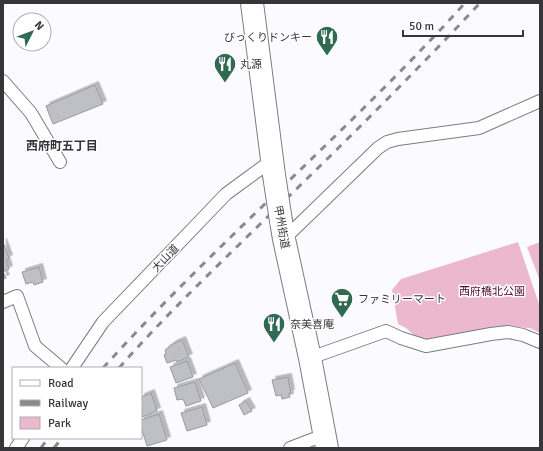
<svg xmlns="http://www.w3.org/2000/svg" width="543" height="451" viewBox="0 0 543 451" font-family="Signika,'Noto Sans JP',sans-serif">
  <style>
    .green { fill: #ebb8ce }
    .building { fill: #bec0c5; stroke: #97999e; filter: url(#shadow) }
    .lines { fill: none; stroke-linecap: round; stroke-linejoin: round }
    .street-casing { stroke: #7d7c81; stroke-width: 14 }
    .highway-casing { stroke: #7d7c81; stroke-width: 24 }
    .street { stroke: #fff; stroke-width: 12 }
    .highway { stroke: #fff; stroke-width: 22 }
    .rail { stroke: #8a898c; stroke-width: 3; stroke-dasharray: 7 7; stroke-linecap: butt }
    .highway-bridge-casing { stroke: #7d7c81; stroke-width: 24; stroke-linecap: butt }
    .highway-bridge { stroke: #fff; stroke-width: 22 }
    .labels { text-anchor: middle; stroke-width: 3; stroke-linejoin: round; paint-order: stroke }
    .poi-label { font-size: 11px; fill: #363538; stroke: #fff; text-anchor: start }
    .street-label { font-size: 11px; fill: #363538; stroke: #fff }
    .park-label { font-size: 11px; fill: #540f37; stroke: #fff }
    .neighbourhood-label { font-size: 12px; font-weight: bold; fill: #363538; stroke: #fff }
  </style>
  <defs>
    <filter id="shadow"><feDropShadow dx="3.5" dy="-3.5" stdDeviation="0" flood-color="#0004"/></filter>
  </defs>
  <rect width="100%" height="100%" fill="#fbfaff"/>
  <!-- green -->
  <g class="green">
    <path d="M 518,242 L 540,307 L 540,333 L 530,328 L 510,327 L 425,345 L 406,328 L 398,324 L 392,290 L 401,279 Z"/>
    <path d="M 540,242 L 540,281 L 527,247 Z"/>
  </g>
  <!-- building -->
  <g class="building">
    <path d="M 95,85 L 103,104 L 53,124 L 46,106 Z"/>
    <path d="M 3,242 L 9,258 L 6,260 L 9,269 L 3,272 L 6,278 L 3,279 Z"/>
    <path d="M 39,267 L 43,282 L 34,285 L 33,282 L 26,284 L 22,272 Z"/>
    <path d="M 182,340 L 189,357 L 177,362 L 176,360 L 167,363 L 164,355 L 166,354 L 165,350 L 173,344 Z"/>
    <path d="M 187,361 L 193,377 L 176,383 L 170,367 Z"/>
    <path d="M 235,363 L 248,393 L 213,408 L 199,379 Z"/>
    <path d="M 288,377 L 291,393 L 289,393 L 290,397 L 282,399 L 281,395 L 276,396 L 272,380 Z"/>
    <path d="M 195,382 L 201,401 L 186,406 L 183,399 L 177,400 L 174,388 Z"/>
    <path d="M 151,393 L 157,411 L 142,417 L 141,397 Z"/>
    <path d="M 246,401 L 252,411 L 244,415 L 239,405 Z"/>
    <path d="M 202,407 L 207,425 L 187,431 L 181,413 Z"/>
    <path d="M 159,414 L 167,440 L 147,446 L 141,427 L 141,420 Z"/>
  </g>
  <g class="lines">
    <!-- street casing -->
    <g class="street-casing">
      <g id="street">
        <path d="M 3,81 L 31,113 L 60,162"/>
        <path d="M 284,239 L 378,148 L 387,142 L 398,139 L 479,128 L 540,101"/>
        <path d="M 3,302 L 17,296 L 35,346 L 61,368"/>
        <path d="M 310,358 L 386,331 L 401,338 L 426,346 L 491,334 L 508,332 L 523,335 L 540,342"/>
        <path d="M 72,368 L 103,322 L 204,217 L 226,194 L 271,161"/>
        <path d="M 16,448 L 23,438"/>
        <path d="M 290,448 L 324,435"/>
      </g>
    </g>
    <!-- highway casing -->
    <g class="highway-casing">
      <g id="highway">
        <path d="M 252,3 L 274,175"/>
        <path d="M 281,221 L 284,239 L 310,358 L 327,448"/>
      </g>
    </g>
    <!-- street -->
    <use href="#street" class="street"/>
    <!-- highway -->
    <use href="#highway" class="highway"/>
    <!-- rail -->
    <g class="rail">
      <path d="M 103,368 C 218,241 350,130 465,3"/>
      <path d="M 119,368 C 161,320 208,275 254,230 C 331,156 407,81 480,3"/>
      <path d="M 41,448 L 48,438"/>
      <path d="M 54,448 L 62,438"/>
    </g>
    <!-- highway-bridge casing -->
    <g class="highway-bridge-casing">
      <path id="highway-bridge" d="M 274,175 L 281,221"/>
    </g>
    <!-- highway-bridge -->
    <use href="#highway-bridge" class="highway-bridge"/>
  </g>
  <!-- icons -->
  <defs>
    <g id="restaurant-pin" transform="scale(1.15)"><path d="M0 17L-7.5 6A9.5 9.5 0 1 1 7.5 6Z" fill="#316a52" stroke="#fff"/><path d="M-5-6h1v4h1v-4h1v4h1v-4h1v5L-1.5 .5V6h-2V.5L-5-1ZM5-6V6H3V1.5H1.5Q1.5-4 5-6Z" fill="#fff"/></g>
    <g id="supermarket-pin" transform="scale(1.15)"><path d="M0 17L-7.5 6A9.5 9.5 0 1 1 7.5 6Z" fill="#316a52" stroke="#fff"/><path d="M-6-5.5h2.5l.6 2H6L4.5 2H-2.5L-4.4-4H-6ZM-1.5 3.2a1.3 1.3 0 1 0 .1 0ZM3 3.2a1.3 1.3 0 1 0 .1 0Z" fill="#fff"/></g>
  </defs>
  <g fill-rule="evenodd">
    <use href="#restaurant-pin" x="327" y="37"/>
    <use href="#restaurant-pin" x="225" y="64"/>
    <use href="#supermarket-pin" x="342" y="299"/>
    <use href="#restaurant-pin" x="274" y="324"/>
  </g>
  <g class="labels">
    <!-- poi labels -->
    <g class="poi-label">
      <text x="312" y="41" text-anchor="end">びっくりドンキー</text>
      <text x="240" y="68">丸源</text>
      <text x="358" y="303">ファミリーマート</text>
      <text x="290" y="328">奈美喜庵</text>
    </g>
    <!-- street labels -->
    <g class="street-label">
      <text transform="translate(282 227) rotate(80)" y="4">甲州街道</text>
      <text transform="translate(165 258) rotate(-46)" y="4">大山道</text>
    </g>
    <!-- park labels -->
    <g class="park-label">
      <text x="492" y="295">西府橋北公園</text>
    </g>
    <!-- neighbourhood labels -->
    <g class="neighbourhood-label">
      <text x="62" y="150">西府町五丁目</text>
    </g>
  </g>
  <!-- border -->
  <rect width="543" height="451" fill="none" stroke="#363538" stroke-width="8"/>
  <!-- legend -->
  <rect x="12" y="367" width="130" height="72" fill="#ffffff" stroke="#afaeaf"/>
  <rect x="20" y="380" width="20" height="6" fill="#ffffff" stroke="#afaeaf"/>
  <text x="48" y="387" font-size="12" fill="#363538">Road</text>
  <rect x="20" y="400" width="20" height="6" fill="#8a898c" stroke="#afaeaf"/>
  <text x="48" y="407" font-size="12" fill="#363538">Railway</text>
  <rect x="20" y="417" width="20" height="12" fill="#ebb8ce" stroke="#afaeaf"/>
  <text x="48" y="427" font-size="12" fill="#363538">Park</text>
  <!-- north arrow -->
  <g transform="translate(32 32) rotate(48)"><circle r="19" fill="#ffffff" stroke="#afaeaf"/>
  <path d="M0-3L7 15L0 10L-7 15Z" fill="#316a52"/>
  <text y="-6" font-size="11" font-weight="bold" text-anchor="middle" fill="#363538">N</text>
  </g>
  <!-- scale -->
  <path d="M403 30v6h120v-6" fill="none" stroke="#363538" stroke-width="2"/>
  <text x="409" y="30" font-size="12" fill="#363538" stroke="#ffffff" stroke-width="3" paint-order="stroke">50 m</text>
</svg>
